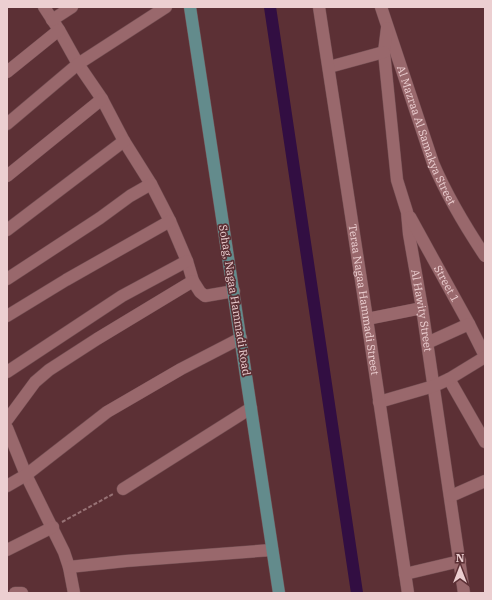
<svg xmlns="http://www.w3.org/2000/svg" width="492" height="600" viewBox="0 0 492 600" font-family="'IBM Plex Serif',serif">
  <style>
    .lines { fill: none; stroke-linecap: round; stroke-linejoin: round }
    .canal { stroke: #320e42; stroke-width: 12 }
    .street-casing { stroke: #734e52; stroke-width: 13 }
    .secondary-casing { stroke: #734e52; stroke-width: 13 }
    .primary-casing { stroke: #734e52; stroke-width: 13 }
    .path { stroke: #977275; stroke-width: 2; stroke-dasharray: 4 2; stroke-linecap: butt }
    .street { stroke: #99686c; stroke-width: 12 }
    .secondary { stroke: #99686c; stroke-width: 12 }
    .primary { stroke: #638b8c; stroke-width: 12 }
    .labels { text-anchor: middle; stroke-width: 3.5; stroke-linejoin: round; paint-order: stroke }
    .street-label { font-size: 11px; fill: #eccfd1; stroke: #5c3035 }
  </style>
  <rect width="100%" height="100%" fill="#5c3035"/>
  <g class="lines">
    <!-- canal -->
    <path class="canal" d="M 270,7 L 357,593"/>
    <!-- street casing -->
    <g class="street-casing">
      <g id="street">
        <path d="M 44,7 L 59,30 L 78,64 L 102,99 L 124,141 L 151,184 L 170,221 L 187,261 L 193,281"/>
        <path id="s1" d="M 381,7 L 433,163 C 447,196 465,226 485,256"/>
        <path d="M 52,20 L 72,7"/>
        <path id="s2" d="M 387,28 L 384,52 L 397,180 L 407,212 L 409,234 L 422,308 L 464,593"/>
        <path d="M 329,67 L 384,52"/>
        <path d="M 7,72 L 59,30"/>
        <path d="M 7,124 L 78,64 L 166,7"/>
        <path d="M 7,176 L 102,99"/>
        <path id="s3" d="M 410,217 L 469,324 L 485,356"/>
        <path d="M 7,230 L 124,141"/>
        <path d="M 7,279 L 100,218 L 130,196 L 151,184"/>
        <path d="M 7,316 L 66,280 L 170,221"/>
        <path d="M 367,319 L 422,308"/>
        <path d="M 427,343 L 469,324"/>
        <path d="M 7,372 L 122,296 L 187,261"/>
        <path d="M 449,379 L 485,442"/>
        <path d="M 379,402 L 434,386 L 449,379 L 485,357"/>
        <path d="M 7,420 L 35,382 L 49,370 L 97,339 L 193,281 L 200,292 L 205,296 L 234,291"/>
        <path d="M 7,428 L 26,475 L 64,552 L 69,567 L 74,593"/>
        <path d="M 7,486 L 26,475 L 107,412 L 181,369 L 241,338"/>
        <path d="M 123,489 L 251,408"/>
        <path d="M 451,496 L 485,481"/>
        <path d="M 7,550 L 53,527"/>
        <path d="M 69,567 L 126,561 L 272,550"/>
        <path d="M 405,574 L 460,561"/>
        <path d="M 15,593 L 22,593"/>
      </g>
    </g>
    <!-- secondary casing -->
    <g class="secondary-casing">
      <g id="secondary">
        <path id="s4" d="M 319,7 L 367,319 L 408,593"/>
      </g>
    </g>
    <!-- primary casing -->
    <g class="primary-casing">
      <path id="primary" d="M 190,7 L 279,593"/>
    </g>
    <!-- path -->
    <path class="path" d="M 62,522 L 113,494"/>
    <!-- street -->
    <use href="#street" class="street"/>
    <!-- secondary -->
    <use href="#secondary" class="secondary"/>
    <!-- primary -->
    <use href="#primary" class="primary"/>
  </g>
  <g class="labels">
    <!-- street labels -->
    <g class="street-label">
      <text dy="4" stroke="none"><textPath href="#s1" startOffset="136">Al Mazraa Al Samakya Street</textPath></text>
      <text dy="4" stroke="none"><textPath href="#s3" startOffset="76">Street 1</textPath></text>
      <text transform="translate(235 300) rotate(81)" y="4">Sohag, Nagaa Hammadi Road</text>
      <text dy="4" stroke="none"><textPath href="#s4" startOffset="296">Teraa Nagaa Hammadi Street</textPath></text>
      <text dy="4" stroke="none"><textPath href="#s2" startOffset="286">Al Hawity Street</textPath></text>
    </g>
  </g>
  <!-- border -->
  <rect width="492" height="600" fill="none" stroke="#eccfd1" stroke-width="16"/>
  <!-- north arrow -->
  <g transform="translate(460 568)" stroke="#5c3035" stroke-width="3" paint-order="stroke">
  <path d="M0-3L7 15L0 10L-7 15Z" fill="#eccfd1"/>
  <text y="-6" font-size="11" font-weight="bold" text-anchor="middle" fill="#eccfd1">N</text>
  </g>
</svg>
